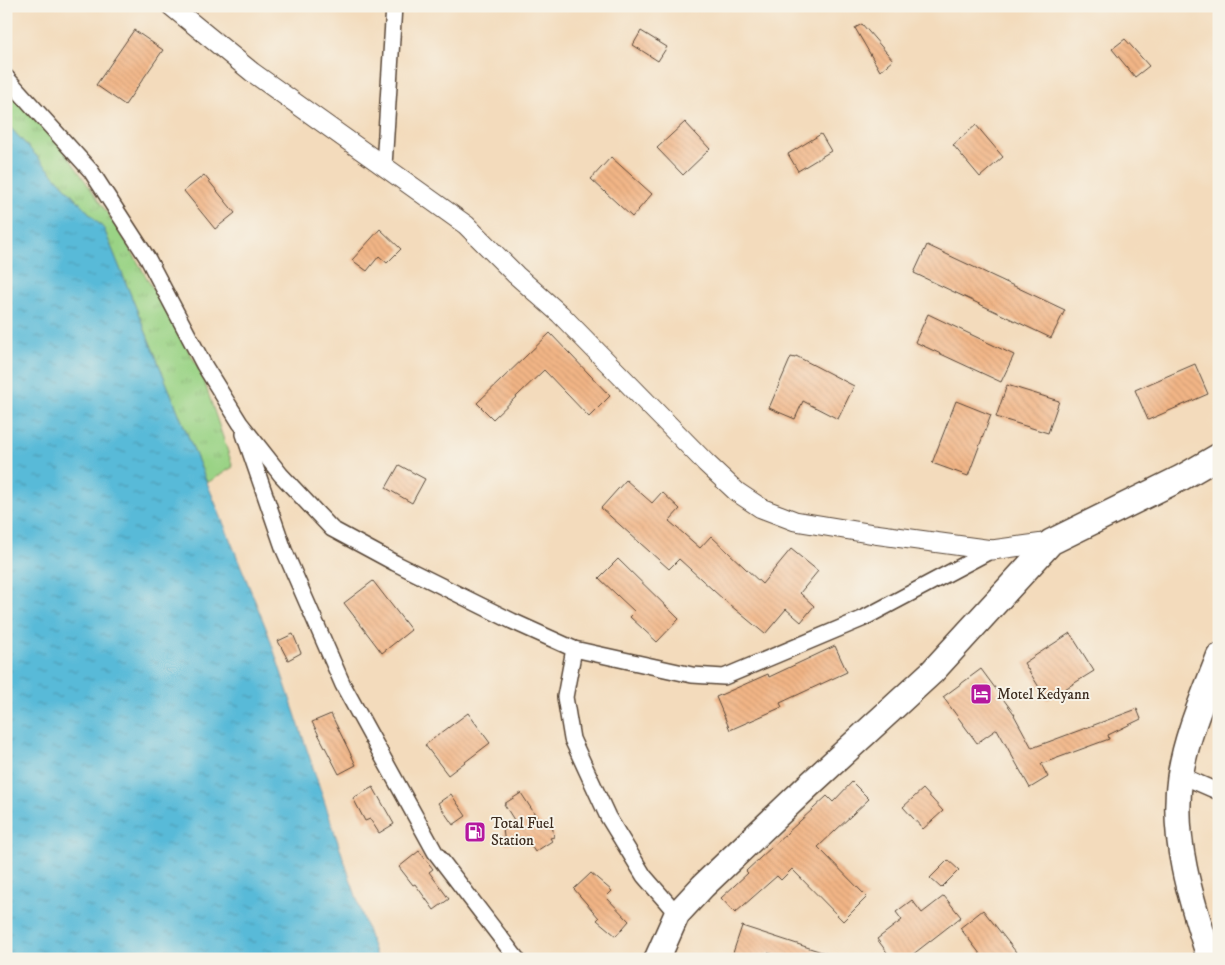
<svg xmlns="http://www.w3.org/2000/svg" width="1225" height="965" viewBox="0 0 1225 965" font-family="'IM FELL DW Pica',serif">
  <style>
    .grass { fill: url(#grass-tufts); stroke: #6a7e52 }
    .water { fill: url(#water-ripples); stroke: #4a727b }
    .building { fill: url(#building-back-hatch) }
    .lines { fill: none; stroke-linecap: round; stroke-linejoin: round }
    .minor-casing { stroke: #574536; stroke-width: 18 }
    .tertiary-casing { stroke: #574536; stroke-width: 21 }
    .trunk-casing { stroke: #574536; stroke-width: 28 }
    .minor { stroke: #fff; stroke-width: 15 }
    .tertiary { stroke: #fff; stroke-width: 19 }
    .trunk { stroke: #fff; stroke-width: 25 }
    .labels { text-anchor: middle; stroke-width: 4; stroke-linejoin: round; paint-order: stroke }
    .poi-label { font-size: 15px; fill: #3b2a1e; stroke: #f7f3e8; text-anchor: start }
  </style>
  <defs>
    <pattern id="grass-tufts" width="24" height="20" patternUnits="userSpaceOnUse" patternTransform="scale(1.25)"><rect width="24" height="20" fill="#9ad385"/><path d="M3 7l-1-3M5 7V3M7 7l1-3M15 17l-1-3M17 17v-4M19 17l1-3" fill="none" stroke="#86b572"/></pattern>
    <pattern id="water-ripples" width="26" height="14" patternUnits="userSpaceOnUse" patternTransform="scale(1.25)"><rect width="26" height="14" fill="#59bad8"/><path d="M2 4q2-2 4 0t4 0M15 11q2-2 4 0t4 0" fill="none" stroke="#4b97af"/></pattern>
    <pattern id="building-back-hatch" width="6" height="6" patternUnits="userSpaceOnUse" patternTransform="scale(1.25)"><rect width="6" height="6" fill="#f2b586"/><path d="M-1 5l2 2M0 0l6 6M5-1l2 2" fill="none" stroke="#d09c73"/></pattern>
  </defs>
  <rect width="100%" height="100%" fill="#f7f3e8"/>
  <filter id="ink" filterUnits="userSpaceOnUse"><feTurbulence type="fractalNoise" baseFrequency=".02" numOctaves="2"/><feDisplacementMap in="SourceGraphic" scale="10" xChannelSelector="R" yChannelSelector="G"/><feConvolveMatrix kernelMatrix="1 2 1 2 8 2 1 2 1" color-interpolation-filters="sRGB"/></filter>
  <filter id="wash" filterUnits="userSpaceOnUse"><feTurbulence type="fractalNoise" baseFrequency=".0096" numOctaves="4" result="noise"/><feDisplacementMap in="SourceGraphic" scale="20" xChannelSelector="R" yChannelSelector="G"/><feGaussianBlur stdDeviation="1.12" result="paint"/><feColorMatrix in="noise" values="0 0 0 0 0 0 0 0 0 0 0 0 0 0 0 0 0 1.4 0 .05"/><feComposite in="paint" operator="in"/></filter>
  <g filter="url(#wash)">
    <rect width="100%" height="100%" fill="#f3dbbc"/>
    <!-- grass -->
    <path class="grass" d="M 6,89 L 57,140 L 121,233 L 201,372 L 233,467 L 207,483 L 104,229 L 6,123 Z"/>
    <!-- water -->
    <path class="water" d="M 6,123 L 104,229 L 268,633 L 377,959 L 6,959 Z"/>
    <g id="blocks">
      <!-- building -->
      <g class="building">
        <path d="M 862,24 L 893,60 L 880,71 L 855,28 Z"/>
        <path d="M 134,30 L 163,50 L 125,105 L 96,85 Z"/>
        <path d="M 641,31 L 667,47 L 658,61 L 633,45 Z"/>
        <path d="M 1125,39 L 1149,66 L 1135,77 L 1112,49 Z"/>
        <path d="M 685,122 L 710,149 L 683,175 L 657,148 Z"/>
        <path d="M 976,125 L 1003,157 L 980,177 L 953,145 Z"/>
        <path d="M 821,134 L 831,151 L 798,171 L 788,154 Z"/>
        <path d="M 611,157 L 652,194 L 632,217 L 591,179 Z"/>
        <path d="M 204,175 L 235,213 L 215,229 L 184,191 Z"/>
        <path d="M 380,229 L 401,249 L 387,263 L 379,256 L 367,271 L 352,260 Z"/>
        <path d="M 927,245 L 1065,310 L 1051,338 L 914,273 Z"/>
        <path d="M 928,314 L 1014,355 L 1001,382 L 915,342 Z"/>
        <path d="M 550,333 L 610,396 L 589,417 L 544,370 L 493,419 L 477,403 Z"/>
        <path d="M 796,356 L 854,386 L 838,419 L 803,401 L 795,419 L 769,408 L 791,357 L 795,358 Z"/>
        <path d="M 1195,364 L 1208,394 L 1148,420 L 1135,390 Z"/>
        <path d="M 1007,385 L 1059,401 L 1048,433 L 996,417 Z"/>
        <path d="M 956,401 L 991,415 L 968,476 L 932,463 Z"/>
        <path d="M 399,465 L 425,479 L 412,503 L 386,488 Z"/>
        <path d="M 626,480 L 652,503 L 662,492 L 680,509 L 669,521 L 700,548 L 711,536 L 762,584 L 791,549 L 818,571 L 800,593 L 814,606 L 801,622 L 786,609 L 765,634 L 724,600 L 679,559 L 669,569 L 601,508 Z"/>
        <path d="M 618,559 L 679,619 L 657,642 L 630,617 L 635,612 L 599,578 Z"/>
        <path d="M 373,581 L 411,630 L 382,653 L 344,603 Z"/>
        <path d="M 1070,633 L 1094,671 L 1047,700 L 1024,663 Z"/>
        <path d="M 293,634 L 301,653 L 288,660 L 278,641 Z"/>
        <path d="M 835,646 L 847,672 L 780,703 L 782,707 L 730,730 L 716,697 L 768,674 L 769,677 Z"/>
        <path d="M 981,669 L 1015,715 L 1014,715 L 1032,748 L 1137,709 L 1141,719 L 1108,735 L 1109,739 L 1041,764 L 1048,777 L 1030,788 L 997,729 L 977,743 L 943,697 Z"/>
        <path d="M 468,713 L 490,743 L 448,775 L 425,745 Z"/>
        <path d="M 331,714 L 356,765 L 339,774 L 312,722 Z"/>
        <path d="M 852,782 L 869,799 L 818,847 L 867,897 L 843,921 L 792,869 L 781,880 L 777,876 L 735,913 L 721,898 L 748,873 L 746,871 L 827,796 L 833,802 Z"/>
        <path d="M 373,787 L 394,824 L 379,833 L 370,819 L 365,821 L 353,798 Z"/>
        <path d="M 923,789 L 943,811 L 923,829 L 903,807 Z"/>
        <path d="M 521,793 L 542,825 L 552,824 L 554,837 L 550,838 L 552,841 L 535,852 L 528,841 L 505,844 L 503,829 L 519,828 L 504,804 Z"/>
        <path d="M 451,794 L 466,816 L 453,825 L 438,803 Z"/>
        <path d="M 419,851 L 433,869 L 429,872 L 449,899 L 434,910 L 415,884 L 413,885 L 399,867 Z"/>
        <path d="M 948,860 L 959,870 L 941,888 L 930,878 Z"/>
        <path d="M 591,873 L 612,891 L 606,897 L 629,921 L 616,936 L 597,920 L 599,918 L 574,889 Z"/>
        <path d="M 944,896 L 961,917 L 907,959 L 892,959 L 877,939 L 902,920 L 896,912 L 912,900 L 922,913 Z"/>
        <path d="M 983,910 L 1016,952 L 1007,959 L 984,959 L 960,928 Z"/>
        <path d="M 742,926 L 834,956 L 833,959 L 786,959 L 768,953 L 767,959 L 731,959 Z"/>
      </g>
    </g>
  </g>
  <g filter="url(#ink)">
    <use href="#blocks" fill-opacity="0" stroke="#574536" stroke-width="1"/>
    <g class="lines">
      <!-- minor casing -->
      <g class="minor-casing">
        <g id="minor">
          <path d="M 6,77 L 91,171 L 148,259 L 204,365 L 240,423 L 281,475 L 332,529 L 395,563 L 512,621 L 574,649 L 692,675 L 724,677 L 862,619 L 992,550"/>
          <path d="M 384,166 L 394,6"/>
          <path d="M 244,434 L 284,550 L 343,685 L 435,852 L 517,959"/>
          <path d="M 574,649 L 565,697 L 572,739 L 608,817 L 644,876 L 677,914"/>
          <path d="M 1180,775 L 1219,792"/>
        </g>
      </g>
      <!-- tertiary casing -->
      <g class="tertiary-casing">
        <path id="tertiary" d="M 171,6 L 252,72 L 466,225 L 516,275 L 560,314 L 706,463 L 737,492 L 761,508 L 795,521 L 874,534 L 992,550 L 1051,542"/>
      </g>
      <!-- trunk casing -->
      <g class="trunk-casing">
        <g id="trunk">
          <path d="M 657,959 L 677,914 L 703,886 L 808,786 L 932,672 L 1051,542 L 1181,478 L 1219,456"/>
          <path d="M 1210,959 C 1191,900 1171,839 1180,777 C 1186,736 1204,696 1219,657"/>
        </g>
      </g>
      <!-- minor -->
      <use href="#minor" class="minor"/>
      <!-- tertiary -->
      <use href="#tertiary" class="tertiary"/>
      <!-- trunk -->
      <use href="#trunk" class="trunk"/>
    </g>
  </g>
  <!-- icons -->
  <defs>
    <g id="hotel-square" transform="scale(1.125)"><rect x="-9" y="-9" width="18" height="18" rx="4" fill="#b5179e" stroke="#f7f3e8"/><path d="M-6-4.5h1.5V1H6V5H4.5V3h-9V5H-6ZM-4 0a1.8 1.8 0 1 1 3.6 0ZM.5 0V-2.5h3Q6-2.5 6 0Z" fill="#fff"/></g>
    <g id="fuel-square" transform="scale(1.125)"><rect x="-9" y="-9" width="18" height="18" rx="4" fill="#b5179e" stroke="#f7f3e8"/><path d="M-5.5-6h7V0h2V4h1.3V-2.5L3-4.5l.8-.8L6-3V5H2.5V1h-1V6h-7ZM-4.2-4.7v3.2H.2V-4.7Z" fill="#fff"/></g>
  </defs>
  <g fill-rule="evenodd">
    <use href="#hotel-square" x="981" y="694"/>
    <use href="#fuel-square" x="475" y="832"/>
  </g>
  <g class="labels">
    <!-- poi labels -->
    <g class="poi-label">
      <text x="997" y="699">Motel Kedyann</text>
      <text x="491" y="828">Total Fuel<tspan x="491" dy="17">Station</tspan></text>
    </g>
  </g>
  <!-- margin -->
  <rect width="1225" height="965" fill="none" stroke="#f7f3e8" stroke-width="25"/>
</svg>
